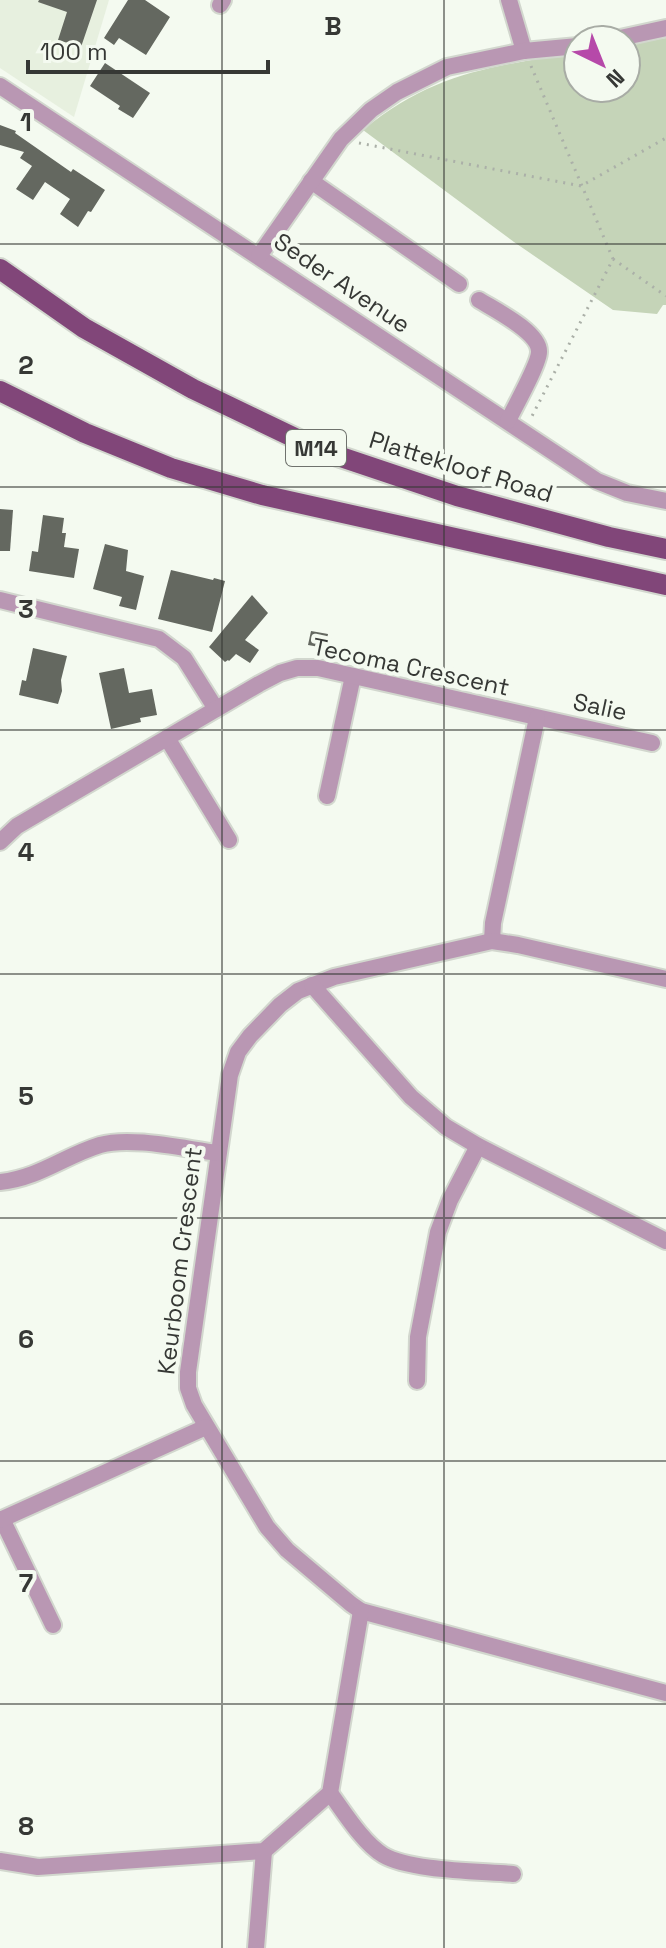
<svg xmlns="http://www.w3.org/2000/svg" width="666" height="1948" viewBox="0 0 666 1948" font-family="'Space Grotesk',sans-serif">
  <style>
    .built { fill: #e7f0df }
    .green { fill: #c5d4b8 }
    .building { fill: #646860 }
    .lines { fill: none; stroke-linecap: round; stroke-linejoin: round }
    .minor-casing { stroke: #d2d7ce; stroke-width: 20 }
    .major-casing { stroke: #d2d7ce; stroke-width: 24 }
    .path { stroke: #abb0a8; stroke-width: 3; stroke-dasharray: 2 6; stroke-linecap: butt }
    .minor { stroke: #b997b3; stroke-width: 16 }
    .major { stroke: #814679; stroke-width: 20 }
    .grid { fill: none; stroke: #363835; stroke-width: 2; stroke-opacity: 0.55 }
    .labels { text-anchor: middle; stroke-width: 8; stroke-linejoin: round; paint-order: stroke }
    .shield { fill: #f4faf0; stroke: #6f726d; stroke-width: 2 }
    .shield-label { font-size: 22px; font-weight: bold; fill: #363835 }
    .street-label { font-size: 24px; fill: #363835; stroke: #f4faf0 }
    .grid-label { font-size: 26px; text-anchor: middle; font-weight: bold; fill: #363835; stroke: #f4faf0; stroke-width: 8; stroke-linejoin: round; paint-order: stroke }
  </style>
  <rect width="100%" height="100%" fill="#f4faf0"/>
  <!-- built -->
  <path class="built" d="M 0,0 L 109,0 L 74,117 L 0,68 Z"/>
  <!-- green -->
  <path class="green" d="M 666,38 L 666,305 L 663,305 L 657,314 L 613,310 L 514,242 L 363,130 C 434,72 491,67 578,52 L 578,88 L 626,88 L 626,44 Z"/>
  <!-- building -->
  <g class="building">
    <path d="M 39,0 L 97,0 L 81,47 L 58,40 L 67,12 L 38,2 Z"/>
    <path d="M 128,0 L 145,0 L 170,17 L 146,55 L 119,38 L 114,45 L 104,38 Z"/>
    <path d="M 105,63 L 150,93 L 133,118 L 118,109 L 120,106 L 90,86 Z"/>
    <path d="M 0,125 L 16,131 L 15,133 L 71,172 L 73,169 L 105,190 L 91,212 L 88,211 L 78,227 L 60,214 L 70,199 L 45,182 L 33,200 L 16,189 L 32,166 L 20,158 L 24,152 L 0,145 Z"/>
    <path d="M 0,509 L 13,510 L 10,551 L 0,551 Z"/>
    <path d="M 43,515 L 64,518 L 62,533 L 66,533 L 64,547 L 79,549 L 74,578 L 29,571 L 32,551 L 38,552 Z"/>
    <path d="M 105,544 L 128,550 L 126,571 L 144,576 L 136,610 L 119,606 L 122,597 L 93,589 Z"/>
    <path d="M 171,570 L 213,580 L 214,578 L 225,581 L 212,632 L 158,619 Z"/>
    <path d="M 252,595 L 268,613 L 245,640 L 259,650 L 250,663 L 236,654 L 229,661 L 228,660 L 225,662 L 209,647 Z"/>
    <path d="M 311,631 L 328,634 L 325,648 L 308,645 Z"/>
    <path d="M 33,648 L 67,656 L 61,680 L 62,691 L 58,704 L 19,695 L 22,680 L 26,681 Z"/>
    <path d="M 124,668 L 129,693 L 152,689 L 157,715 L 140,718 L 141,722 L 111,729 L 99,673 Z"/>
  </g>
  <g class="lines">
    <!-- minor casing -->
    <g class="minor-casing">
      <g id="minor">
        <path d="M 509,0 L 524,51"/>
        <path d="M 220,5 L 223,0"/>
        <path d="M 611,40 L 666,28"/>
        <path d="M 0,86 L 597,481 L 627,493 L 666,501"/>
        <path d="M 311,181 L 459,284"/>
        <path d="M 259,256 L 341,139 L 371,110 L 397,92 L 447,67 L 524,51 L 578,46"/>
        <path d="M 479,300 C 495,310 540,332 539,352 C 539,364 514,408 508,421"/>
        <path d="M 0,600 L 159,639 L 184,658 L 216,709"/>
        <path d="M 167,738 L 229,840"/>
        <path d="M 327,796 L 353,676"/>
        <path d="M 0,842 L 17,826 L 259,684 L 280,673 L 297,668 L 318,668 L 652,743"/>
        <path d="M 492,941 L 493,923 L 537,718"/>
        <path d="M 666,979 L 518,945 L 492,941 L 334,977 L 298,991 L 280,1005 L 250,1036 L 238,1052 L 230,1075 L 188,1372 L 188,1388 L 194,1405 L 267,1527 L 287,1550 L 351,1604 L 361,1611 L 666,1693"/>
        <path d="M 312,985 L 411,1097 L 446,1127 L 478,1146 L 666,1241"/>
        <path d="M 0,1182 C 39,1178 64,1156 100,1145 C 131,1136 185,1149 218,1153"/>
        <path d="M 417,1381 L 418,1337 L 438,1232 L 450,1200 L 478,1146"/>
        <path d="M 2,1519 L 53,1625"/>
        <path d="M 0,1520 L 206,1427"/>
        <path d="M 330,1793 C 344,1812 363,1843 383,1855 C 410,1871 480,1871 513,1874"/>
        <path d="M 0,1861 L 38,1867 L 264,1851 L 330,1793 L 361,1611"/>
        <path d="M 256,1948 L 264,1851"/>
      </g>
    </g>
    <!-- major casing -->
    <g class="major-casing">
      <g id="major">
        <path d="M 0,269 L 84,328 L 193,389 L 320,450 L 457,496 L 609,537 L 666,549"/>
        <path d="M 0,391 L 85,433 L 171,468 L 262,495 L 666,585"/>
      </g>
    </g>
    <!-- path -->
    <g class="path">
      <path d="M 531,66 L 613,259 L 531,418"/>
      <path d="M 359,143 L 581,186 L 666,138"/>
      <path d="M 613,259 L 666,296"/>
    </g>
    <!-- minor -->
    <use href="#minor" class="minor"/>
    <!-- major -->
    <use href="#major" class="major"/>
  </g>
  <!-- grid -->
  <path class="grid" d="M 222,0 L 222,1948M 444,0 L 444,1948M 0,244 L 666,244M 0,487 L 666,487M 0,730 L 666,730M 0,974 L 666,974M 0,1218 L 666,1218M 0,1461 L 666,1461M 0,1704 L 666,1704"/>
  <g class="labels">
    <!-- shield labels -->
    <rect class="shield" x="286" y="430" width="60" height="36" rx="6"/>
    <g class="shield-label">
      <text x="316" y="456">M14</text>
    </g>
    <!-- street labels -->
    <g class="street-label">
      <text transform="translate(342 283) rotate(34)" y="8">Seder Avenue</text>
      <text transform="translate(461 467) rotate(17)" y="8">Plattekloof Road</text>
      <text transform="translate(411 667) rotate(12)" y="8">Tecoma Crescent</text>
      <text transform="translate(600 707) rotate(12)" y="8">Salie</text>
      <text transform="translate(180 1261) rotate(-83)" y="8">Keurboom Crescent</text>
    </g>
  </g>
  <g class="grid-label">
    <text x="333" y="35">B</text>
    <text x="26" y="131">1</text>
    <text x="26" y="374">2</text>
    <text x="26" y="618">3</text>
    <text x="26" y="861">4</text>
    <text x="26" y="1105">5</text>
    <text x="26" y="1348">6</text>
    <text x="26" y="1592">7</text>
    <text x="26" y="1835">8</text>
  </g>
  <!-- north arrow -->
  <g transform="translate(602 64) rotate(137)"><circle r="38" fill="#f4faf0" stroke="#a8aca5" stroke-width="2"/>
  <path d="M0-6L14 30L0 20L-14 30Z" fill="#b649a9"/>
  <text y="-12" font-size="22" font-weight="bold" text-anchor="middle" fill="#363835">N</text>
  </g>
  <!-- scale -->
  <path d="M28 60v12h240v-12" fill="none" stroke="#363835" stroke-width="4"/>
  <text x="40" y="60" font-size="24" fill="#363835" stroke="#f4faf0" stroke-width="6" paint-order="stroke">100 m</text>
</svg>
